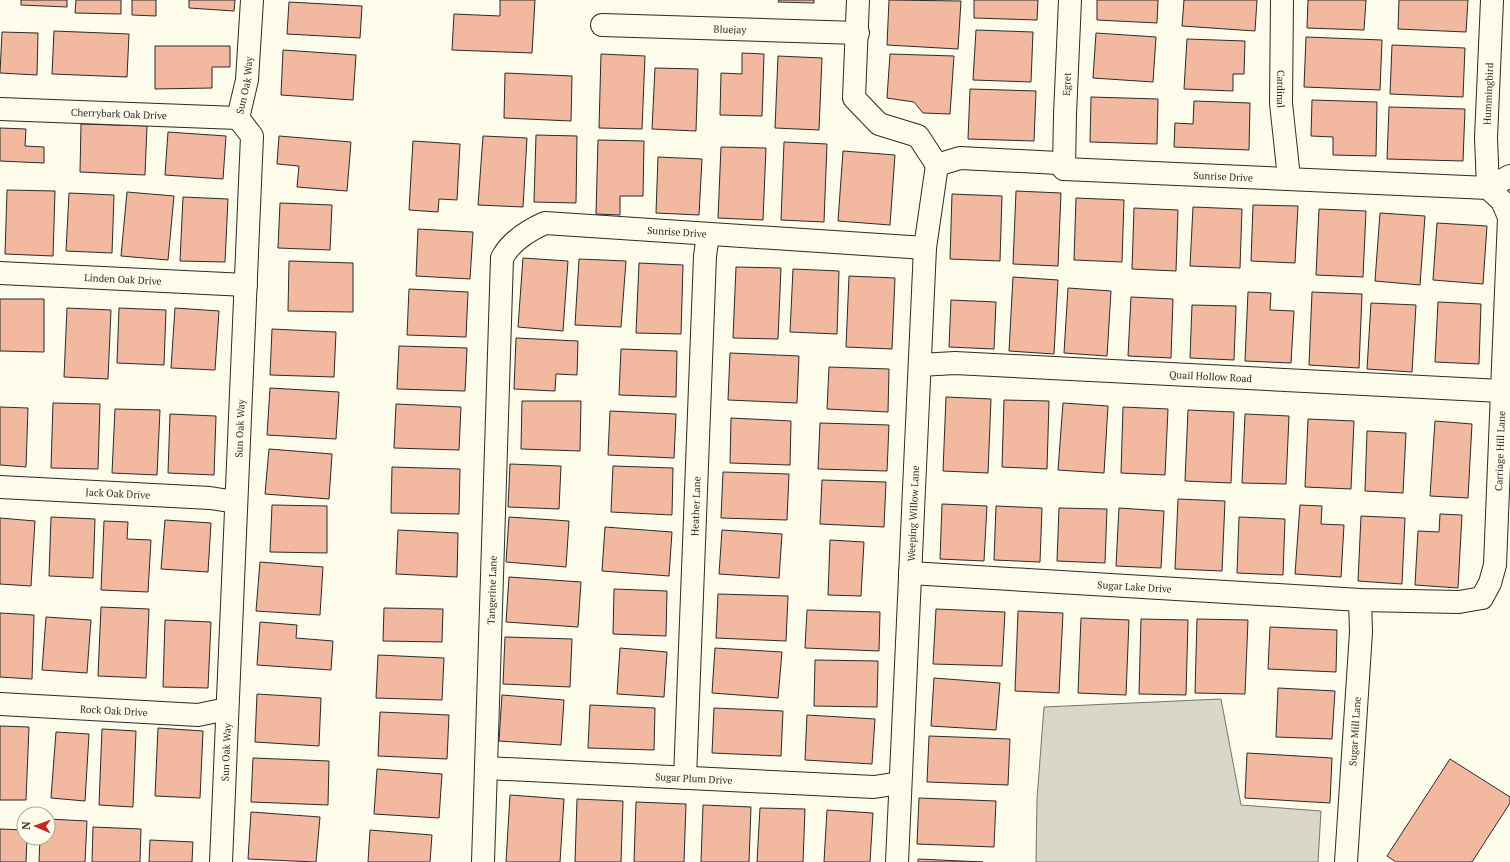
<svg xmlns="http://www.w3.org/2000/svg" width="1510" height="862" viewBox="0 0 1510 862" font-family="'PT Serif',serif">
  <style>
    .water { fill: #d8d7c9; stroke: #74746e }
    .building { fill: #f2b8a0; stroke: #2b2b2b }
    .lines { fill: none; stroke-linecap: round; stroke-linejoin: round }
    .minor-casing { stroke: #2b2b2b; stroke-width: 24 }
    .minor { stroke: #fdfbea; stroke-width: 22 }
    .labels { text-anchor: middle; stroke-width: 3; stroke-linejoin: round; paint-order: stroke }
    .street-label { font-size: 10px; fill: #2b2b2b; stroke: #fdfbea }
  </style>
  <rect width="100%" height="100%" fill="#fdfbea"/>
  <!-- water -->
  <path class="water" d="M 1221,699 L 1241,805 L 1321,811 L 1318,862 L 1036,862 L 1037,799 L 1044,707 Z"/>
  <!-- building -->
  <g class="building">
    <path d="M 21,0 L 67,0 L 67,7 L 21,5 Z"/>
    <path d="M 76,0 L 121,0 L 121,14 L 75,13 Z"/>
    <path d="M 132,0 L 156,0 L 156,16 L 132,15 Z"/>
    <path d="M 189,0 L 235,0 L 234,11 L 189,8 Z"/>
    <path d="M 500,0 L 535,0 L 532,53 L 452,50 L 454,14 L 500,16 Z"/>
    <path d="M 779,0 L 814,0 L 814,3 L 778,2 Z"/>
    <path d="M 889,0 L 961,1 L 958,49 L 887,45 Z"/>
    <path d="M 974,0 L 1038,0 L 1037,20 L 974,18 Z"/>
    <path d="M 1097,0 L 1158,0 L 1157,23 L 1097,20 Z"/>
    <path d="M 1184,0 L 1257,0 L 1255,31 L 1182,26 Z"/>
    <path d="M 1308,0 L 1366,0 L 1364,30 L 1307,28 Z"/>
    <path d="M 1399,0 L 1468,0 L 1466,32 L 1398,29 Z"/>
    <path d="M 289,2 L 362,6 L 360,38 L 287,34 Z"/>
    <path d="M 976,30 L 1033,32 L 1031,82 L 973,80 Z"/>
    <path d="M 54,31 L 129,34 L 127,77 L 52,74 Z"/>
    <path d="M 2,32 L 38,33 L 37,75 L 0,73 Z"/>
    <path d="M 1096,33 L 1156,37 L 1153,82 L 1093,78 Z"/>
    <path d="M 1306,37 L 1382,40 L 1380,90 L 1304,87 Z"/>
    <path d="M 1187,39 L 1245,41 L 1244,74 L 1233,74 L 1233,91 L 1184,89 Z"/>
    <path d="M 1392,45 L 1465,48 L 1463,97 L 1390,94 Z"/>
    <path d="M 155,46 L 230,46 L 230,67 L 212,67 L 212,88 L 155,89 Z"/>
    <path d="M 283,50 L 356,55 L 353,100 L 281,95 Z"/>
    <path d="M 742,53 L 764,54 L 762,116 L 720,115 L 721,73 L 742,74 Z"/>
    <path d="M 601,54 L 645,56 L 642,129 L 599,128 Z"/>
    <path d="M 890,54 L 954,56 L 950,114 L 923,113 L 914,102 L 887,98 Z"/>
    <path d="M 778,56 L 822,58 L 819,130 L 775,128 Z"/>
    <path d="M 655,68 L 698,69 L 696,131 L 652,129 Z"/>
    <path d="M 505,73 L 572,76 L 571,121 L 504,118 Z"/>
    <path d="M 970,89 L 1036,91 L 1034,141 L 968,139 Z"/>
    <path d="M 1091,97 L 1158,99 L 1157,144 L 1090,142 Z"/>
    <path d="M 1312,100 L 1377,102 L 1376,156 L 1333,155 L 1333,137 L 1311,136 Z"/>
    <path d="M 1194,101 L 1250,103 L 1249,150 L 1174,147 L 1175,123 L 1193,124 Z"/>
    <path d="M 1389,107 L 1465,109 L 1463,161 L 1387,159 Z"/>
    <path d="M 81,124 L 147,126 L 145,175 L 80,172 Z"/>
    <path d="M 0,128 L 26,129 L 25,146 L 44,147 L 44,163 L 0,161 Z"/>
    <path d="M 168,132 L 226,136 L 223,179 L 165,175 Z"/>
    <path d="M 536,135 L 577,136 L 576,203 L 534,202 Z"/>
    <path d="M 279,136 L 351,142 L 347,191 L 297,187 L 299,166 L 277,164 Z"/>
    <path d="M 483,136 L 527,138 L 523,207 L 478,205 Z"/>
    <path d="M 598,140 L 644,141 L 643,196 L 620,196 L 620,215 L 596,214 Z"/>
    <path d="M 413,141 L 460,144 L 457,200 L 439,199 L 438,212 L 409,210 Z"/>
    <path d="M 784,142 L 827,144 L 824,222 L 781,220 Z"/>
    <path d="M 721,147 L 766,148 L 763,220 L 718,218 Z"/>
    <path d="M 843,151 L 895,155 L 890,225 L 838,221 Z"/>
    <path d="M 658,157 L 702,159 L 699,215 L 656,213 Z"/>
    <path d="M 7,190 L 55,191 L 53,256 L 5,254 Z"/>
    <path d="M 1016,191 L 1061,193 L 1058,266 L 1013,264 Z"/>
    <path d="M 127,192 L 174,196 L 168,260 L 121,256 Z"/>
    <path d="M 69,193 L 114,195 L 112,253 L 66,251 Z"/>
    <path d="M 952,194 L 1002,196 L 1000,261 L 950,259 Z"/>
    <path d="M 183,197 L 228,199 L 225,262 L 180,261 Z"/>
    <path d="M 1076,198 L 1124,200 L 1122,262 L 1074,260 Z"/>
    <path d="M 280,203 L 332,205 L 330,250 L 278,248 Z"/>
    <path d="M 1253,205 L 1298,206 L 1295,263 L 1251,261 Z"/>
    <path d="M 1193,207 L 1242,209 L 1240,268 L 1190,266 Z"/>
    <path d="M 1134,208 L 1178,210 L 1176,271 L 1132,269 Z"/>
    <path d="M 1319,209 L 1366,211 L 1363,277 L 1316,275 Z"/>
    <path d="M 1380,213 L 1425,216 L 1420,285 L 1375,281 Z"/>
    <path d="M 1437,223 L 1487,226 L 1483,284 L 1433,280 Z"/>
    <path d="M 418,229 L 473,232 L 470,279 L 416,276 Z"/>
    <path d="M 523,258 L 568,261 L 563,331 L 518,327 Z"/>
    <path d="M 579,259 L 626,261 L 621,327 L 575,325 Z"/>
    <path d="M 289,261 L 353,263 L 353,312 L 288,311 Z"/>
    <path d="M 639,263 L 683,265 L 681,334 L 636,333 Z"/>
    <path d="M 736,267 L 781,268 L 778,339 L 733,338 Z"/>
    <path d="M 793,269 L 839,271 L 837,334 L 790,332 Z"/>
    <path d="M 849,276 L 895,278 L 892,349 L 846,347 Z"/>
    <path d="M 1013,277 L 1058,280 L 1054,354 L 1009,351 Z"/>
    <path d="M 1068,288 L 1111,291 L 1107,356 L 1064,353 Z"/>
    <path d="M 409,289 L 468,292 L 466,337 L 407,335 Z"/>
    <path d="M 1248,292 L 1271,293 L 1270,310 L 1294,311 L 1291,363 L 1245,361 Z"/>
    <path d="M 1312,292 L 1362,294 L 1359,368 L 1309,365 Z"/>
    <path d="M 1131,297 L 1173,299 L 1171,358 L 1128,356 Z"/>
    <path d="M 0,299 L 44,299 L 44,352 L 0,351 Z"/>
    <path d="M 951,300 L 996,302 L 994,349 L 949,347 Z"/>
    <path d="M 1438,302 L 1481,304 L 1479,364 L 1435,362 Z"/>
    <path d="M 1371,303 L 1416,305 L 1412,372 L 1367,369 Z"/>
    <path d="M 1192,305 L 1236,306 L 1234,360 L 1190,358 Z"/>
    <path d="M 67,308 L 111,310 L 108,379 L 64,377 Z"/>
    <path d="M 119,308 L 166,310 L 164,365 L 117,363 Z"/>
    <path d="M 175,308 L 219,311 L 215,370 L 171,368 Z"/>
    <path d="M 272,329 L 336,332 L 334,377 L 270,375 Z"/>
    <path d="M 516,338 L 578,341 L 577,375 L 556,374 L 555,391 L 514,389 Z"/>
    <path d="M 399,346 L 467,348 L 465,391 L 397,389 Z"/>
    <path d="M 621,349 L 677,351 L 676,397 L 619,395 Z"/>
    <path d="M 730,353 L 799,356 L 797,403 L 728,400 Z"/>
    <path d="M 829,367 L 889,369 L 888,412 L 827,409 Z"/>
    <path d="M 270,388 L 339,392 L 336,439 L 267,435 Z"/>
    <path d="M 946,397 L 991,399 L 988,473 L 943,471 Z"/>
    <path d="M 1004,400 L 1049,401 L 1047,469 L 1002,467 Z"/>
    <path d="M 522,401 L 581,401 L 580,451 L 521,449 Z"/>
    <path d="M 53,403 L 100,404 L 98,469 L 51,468 Z"/>
    <path d="M 1063,403 L 1108,406 L 1104,473 L 1058,470 Z"/>
    <path d="M 396,404 L 461,407 L 459,450 L 394,448 Z"/>
    <path d="M 0,407 L 28,408 L 26,467 L 0,465 Z"/>
    <path d="M 1123,407 L 1168,409 L 1165,475 L 1121,473 Z"/>
    <path d="M 115,409 L 160,410 L 157,475 L 112,473 Z"/>
    <path d="M 1188,410 L 1234,412 L 1231,483 L 1185,481 Z"/>
    <path d="M 610,411 L 676,414 L 674,458 L 608,455 Z"/>
    <path d="M 170,414 L 216,416 L 214,475 L 168,473 Z"/>
    <path d="M 1245,414 L 1289,416 L 1286,484 L 1242,483 Z"/>
    <path d="M 731,418 L 791,421 L 790,465 L 730,463 Z"/>
    <path d="M 1308,419 L 1354,421 L 1351,489 L 1305,487 Z"/>
    <path d="M 1435,421 L 1472,424 L 1468,498 L 1430,496 Z"/>
    <path d="M 820,423 L 889,425 L 887,471 L 818,469 Z"/>
    <path d="M 1367,431 L 1406,433 L 1403,493 L 1365,491 Z"/>
    <path d="M 269,449 L 332,454 L 329,499 L 265,494 Z"/>
    <path d="M 510,464 L 561,466 L 559,509 L 508,507 Z"/>
    <path d="M 613,466 L 673,468 L 672,515 L 611,512 Z"/>
    <path d="M 392,467 L 460,469 L 459,514 L 391,513 Z"/>
    <path d="M 723,472 L 789,474 L 787,520 L 721,518 Z"/>
    <path d="M 822,480 L 886,482 L 884,527 L 820,524 Z"/>
    <path d="M 1178,499 L 1225,501 L 1222,571 L 1175,569 Z"/>
    <path d="M 942,504 L 987,506 L 984,561 L 940,559 Z"/>
    <path d="M 272,505 L 327,506 L 327,553 L 270,552 Z"/>
    <path d="M 1300,505 L 1322,506 L 1321,524 L 1344,525 L 1341,577 L 1295,574 Z"/>
    <path d="M 996,506 L 1042,508 L 1040,562 L 994,560 Z"/>
    <path d="M 1059,508 L 1107,509 L 1105,563 L 1057,561 Z"/>
    <path d="M 1119,508 L 1164,511 L 1161,568 L 1116,566 Z"/>
    <path d="M 1440,514 L 1462,515 L 1458,588 L 1415,585 L 1418,531 L 1439,532 Z"/>
    <path d="M 1361,516 L 1405,518 L 1402,584 L 1358,581 Z"/>
    <path d="M 51,517 L 95,519 L 93,578 L 49,576 Z"/>
    <path d="M 509,517 L 569,521 L 566,567 L 506,562 Z"/>
    <path d="M 1239,517 L 1285,519 L 1283,575 L 1237,573 Z"/>
    <path d="M 0,518 L 35,521 L 31,586 L 0,584 Z"/>
    <path d="M 165,520 L 211,523 L 208,572 L 161,569 Z"/>
    <path d="M 104,521 L 128,522 L 127,539 L 151,540 L 148,592 L 101,590 Z"/>
    <path d="M 605,527 L 672,532 L 669,576 L 602,571 Z"/>
    <path d="M 398,530 L 458,533 L 457,577 L 396,574 Z"/>
    <path d="M 722,530 L 782,534 L 779,578 L 719,574 Z"/>
    <path d="M 830,540 L 864,542 L 861,596 L 828,595 Z"/>
    <path d="M 260,562 L 323,567 L 320,615 L 256,611 Z"/>
    <path d="M 509,577 L 581,582 L 578,627 L 506,622 Z"/>
    <path d="M 614,589 L 667,591 L 666,636 L 613,634 Z"/>
    <path d="M 718,594 L 788,596 L 786,641 L 716,638 Z"/>
    <path d="M 101,607 L 149,609 L 146,678 L 98,676 Z"/>
    <path d="M 384,608 L 443,609 L 442,642 L 383,641 Z"/>
    <path d="M 936,609 L 1005,612 L 1002,666 L 933,664 Z"/>
    <path d="M 807,610 L 880,612 L 879,651 L 805,648 Z"/>
    <path d="M 1018,611 L 1063,613 L 1059,693 L 1015,691 Z"/>
    <path d="M 0,613 L 34,615 L 32,679 L 0,677 Z"/>
    <path d="M 46,617 L 91,620 L 87,673 L 42,670 Z"/>
    <path d="M 1081,618 L 1129,620 L 1126,695 L 1078,693 Z"/>
    <path d="M 1141,619 L 1188,620 L 1186,695 L 1139,694 Z"/>
    <path d="M 1197,619 L 1248,620 L 1245,694 L 1195,693 Z"/>
    <path d="M 165,620 L 211,622 L 208,688 L 163,687 Z"/>
    <path d="M 260,622 L 297,625 L 296,638 L 333,641 L 331,670 L 257,665 Z"/>
    <path d="M 1270,627 L 1337,630 L 1336,672 L 1268,669 Z"/>
    <path d="M 505,637 L 572,639 L 570,687 L 503,684 Z"/>
    <path d="M 620,648 L 667,652 L 664,697 L 617,694 Z"/>
    <path d="M 715,648 L 782,652 L 778,698 L 712,693 Z"/>
    <path d="M 378,655 L 444,658 L 442,700 L 376,698 Z"/>
    <path d="M 815,660 L 878,661 L 877,707 L 814,706 Z"/>
    <path d="M 934,678 L 1000,683 L 996,730 L 931,726 Z"/>
    <path d="M 1278,688 L 1335,691 L 1332,739 L 1276,737 Z"/>
    <path d="M 257,694 L 321,698 L 319,746 L 255,742 Z"/>
    <path d="M 502,695 L 564,700 L 561,745 L 499,741 Z"/>
    <path d="M 590,705 L 655,708 L 654,750 L 588,748 Z"/>
    <path d="M 714,708 L 783,711 L 781,756 L 712,753 Z"/>
    <path d="M 380,712 L 449,715 L 447,759 L 378,756 Z"/>
    <path d="M 807,715 L 875,719 L 872,764 L 805,760 Z"/>
    <path d="M 0,726 L 29,727 L 26,800 L 0,800 Z"/>
    <path d="M 158,728 L 203,731 L 200,798 L 155,796 Z"/>
    <path d="M 102,729 L 136,731 L 133,807 L 99,805 Z"/>
    <path d="M 56,732 L 89,734 L 85,801 L 51,798 Z"/>
    <path d="M 929,736 L 1010,739 L 1008,785 L 927,782 Z"/>
    <path d="M 1247,753 L 1332,758 L 1330,803 L 1245,798 Z"/>
    <path d="M 253,758 L 329,761 L 328,805 L 251,802 Z"/>
    <path d="M 1450,759 L 1510,797 L 1510,803 L 1472,862 L 1396,862 L 1387,856 Z"/>
    <path d="M 377,769 L 442,774 L 439,818 L 374,814 Z"/>
    <path d="M 510,795 L 564,799 L 560,862 L 506,862 Z"/>
    <path d="M 919,798 L 996,801 L 994,847 L 917,844 Z"/>
    <path d="M 577,799 L 623,801 L 621,862 L 575,862 Z"/>
    <path d="M 636,802 L 686,804 L 684,862 L 634,862 Z"/>
    <path d="M 703,805 L 751,807 L 749,862 L 701,862 Z"/>
    <path d="M 760,808 L 805,809 L 803,862 L 757,862 Z"/>
    <path d="M 827,810 L 873,813 L 870,862 L 824,862 Z"/>
    <path d="M 251,812 L 320,817 L 316,862 L 248,859 Z"/>
    <path d="M 48,819 L 87,821 L 85,862 L 39,862 L 40,838 L 48,838 Z"/>
    <path d="M 93,827 L 141,829 L 140,862 L 92,862 Z"/>
    <path d="M 0,829 L 24,830 L 24,838 L 27,838 L 26,862 L 0,862 Z"/>
    <path d="M 370,830 L 432,835 L 430,862 L 368,862 Z"/>
    <path d="M 150,840 L 193,842 L 192,862 L 149,862 Z"/>
    <path d="M 918,859 L 983,862 L 918,862 Z"/>
  </g>
  <g class="lines">
    <!-- minor casing -->
    <g class="minor-casing">
      <g id="minor">
        <path d="M 858,0 L 854,98 L 879,124 L 918,136 L 937,165"/>
        <path id="s1" d="M 1282,0 L 1281,103 L 1289,178"/>
        <path id="s2" d="M 602,25 L 858,33"/>
        <path id="s3" d="M 0,109 L 238,118"/>
        <path id="s4" d="M 937,165 L 960,158 L 1058,163 L 1064,169 L 1488,188 L 1510,176"/>
        <path id="s5" d="M 1064,169 L 1065,115 L 1070,0"/>
        <path id="s6" d="M 0,273 L 246,285"/>
        <path id="s7" d="M 920,365 L 955,363 L 1501,391"/>
        <path id="s8" d="M 0,487 L 210,498 L 236,502"/>
        <path id="s9" d="M 910,573 L 1360,600 L 1459,602 L 1482,598 L 1490,583 L 1495,565 L 1509,217 L 1502,201 L 1488,188 L 1486,138 L 1492,0"/>
        <path id="s10" d="M 0,704 L 198,715 L 227,709"/>
        <path id="s11" d="M 486,768 L 874,787 L 900,783"/>
        <path id="s12" d="M 685,778 L 705,256 L 708,235"/>
        <path id="s13" d="M 221,862 L 252,136 L 238,118 L 247,80 L 252,0"/>
        <path id="s14" d="M 483,862 L 502,258 C 511,241 527,231 545,223 L 925,248"/>
        <path id="s15" d="M 897,862 L 925,248 L 937,165"/>
        <path id="s16" d="M 1346,862 L 1361,632 L 1360,600"/>
      </g>
    </g>
    <!-- minor -->
    <use href="#minor" class="minor"/>
  </g>
  <g class="labels">
    <!-- street labels -->
    <g class="street-label">
      <text dy="4" stroke="none"><textPath href="#s2" startOffset="128">Bluejay</textPath></text>
      <text dy="4" stroke="none"><textPath href="#s5" startOffset="85">Egret</textPath></text>
      <text dy="4" stroke="none"><textPath href="#s13" startOffset="783">Sun Oak Way</textPath></text>
      <text dy="4" stroke="none"><textPath href="#s1" startOffset="89">Cardinal</textPath></text>
      <text dy="4" stroke="none"><textPath href="#s9" startOffset="1088">Hummingbird</textPath></text>
      <text dy="4" stroke="none"><textPath href="#s3" startOffset="119">Cherrybark Oak Drive</textPath></text>
      <text dy="4" stroke="none"><textPath href="#s4" startOffset="290">Sunrise Drive</textPath></text>
      <text dy="4" stroke="none"><textPath href="#s14" startOffset="793">Sunrise Drive</textPath></text>
      <text dy="4" stroke="none"><textPath href="#s6" startOffset="123">Linden Oak Drive</textPath></text>
      <text dy="4" stroke="none"><textPath href="#s7" startOffset="291">Quail Hollow Road</textPath></text>
      <text dy="4" stroke="none"><textPath href="#s13" startOffset="434">Sun Oak Way</textPath></text>
      <text dy="4" stroke="none"><textPath href="#s9" startOffset="723">Carriage Hill Lane</textPath></text>
      <text dy="4" stroke="none"><textPath href="#s8" startOffset="118">Jack Oak Drive</textPath></text>
      <text dy="4" stroke="none"><textPath href="#s12" startOffset="272">Heather Lane</textPath></text>
      <text dy="4" stroke="none"><textPath href="#s15" startOffset="349">Weeping Willow Lane</textPath></text>
      <text dy="4" stroke="none"><textPath href="#s9" startOffset="225">Sugar Lake Drive</textPath></text>
      <text dy="4" stroke="none"><textPath href="#s14" startOffset="272">Tangerine Lane</textPath></text>
      <text dy="4" stroke="none"><textPath href="#s10" startOffset="114">Rock Oak Drive</textPath></text>
      <text dy="4" stroke="none"><textPath href="#s16" startOffset="131">Sugar Mill Lane</textPath></text>
      <text dy="4" stroke="none"><textPath href="#s13" startOffset="110">Sun Oak Way</textPath></text>
      <text dy="4" stroke="none"><textPath href="#s11" startOffset="208">Sugar Plum Drive</textPath></text>
    </g>
  </g>
  <!-- north arrow -->
  <g transform="translate(36 826) rotate(272)"><circle r="19" fill="#fdfbea" stroke="#a9a89e"/>
  <path d="M0-3L7 15L0 10L-7 15Z" fill="#c62828"/>
  <text y="-6" font-size="11" font-weight="bold" text-anchor="middle" fill="#2b2b2b">N</text>
  </g>
</svg>
